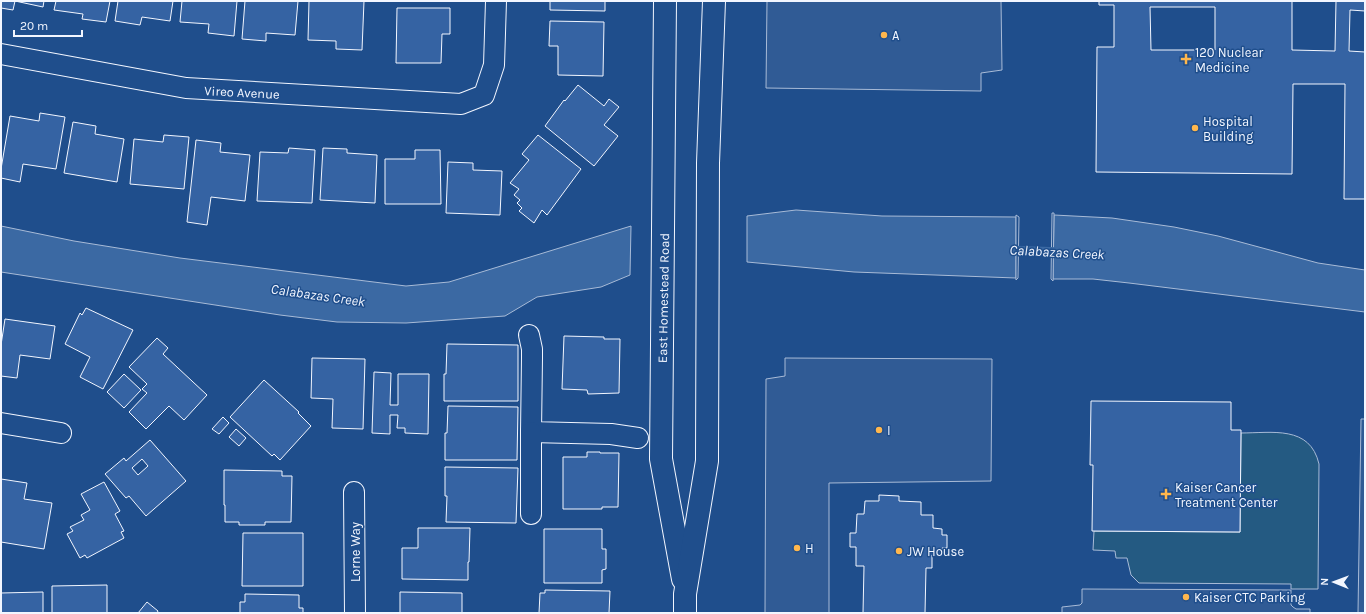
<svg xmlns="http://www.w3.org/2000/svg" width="1366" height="614" viewBox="0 0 1366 614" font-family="Karla,sans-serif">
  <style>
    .green { fill: #245a82; stroke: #a8bbd7 }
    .parking { fill: #305b95; stroke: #a8bbd7 }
    .water { fill: #3b69a3; stroke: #a8bbd7 }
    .pier { fill: #1f4e8c; stroke: #a8bbd7 }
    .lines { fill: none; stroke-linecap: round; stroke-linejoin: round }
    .stream { stroke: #3b69a3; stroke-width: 7 }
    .building { fill: #3563a3; stroke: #f2f6ff; fill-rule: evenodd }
    .street-casing { stroke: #f2f6ff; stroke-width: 22 }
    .secondary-casing { stroke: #f2f6ff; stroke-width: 24 }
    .street { stroke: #1f4e8c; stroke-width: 20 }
    .secondary { stroke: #1f4e8c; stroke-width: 22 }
    .poi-dot { fill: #ffb74d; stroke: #1f4e8c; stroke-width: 1.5 }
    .labels { text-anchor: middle; stroke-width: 3; stroke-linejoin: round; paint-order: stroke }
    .poi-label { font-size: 13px; fill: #f2f6ff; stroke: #1f4e8c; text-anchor: start }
    .street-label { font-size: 13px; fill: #f2f6ff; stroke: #1f4e8c }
    .water-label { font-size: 14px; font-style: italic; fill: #f2f6ff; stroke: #1f4e8c }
  </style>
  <rect width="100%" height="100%" fill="#1f4e8c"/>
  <!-- green -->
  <path class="green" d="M 1241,433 C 1272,433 1310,425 1319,464 L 1318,589 L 1291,589 L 1291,584 L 1139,583 L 1131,575 L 1127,558 L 1116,558 L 1115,551 L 1093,550 L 1094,531 L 1240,532 Z"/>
  <!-- parking -->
  <g class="parking">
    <path d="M 767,1 L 1001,1 L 1002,70 L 981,73 L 981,91 L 766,88 Z"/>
    <path d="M 785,358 L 992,359 L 991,481 L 829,483 L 829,613 L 765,613 L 766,379 L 785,376 Z"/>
    <path d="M 1361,419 L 1365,419 L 1365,613 L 1358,613 Z"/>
    <path d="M 1082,589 L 1291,590 L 1291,605 L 1293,607 L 1296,609 L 1310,609 L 1310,613 L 1062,613 L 1062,607 L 1080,605 L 1082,603 Z"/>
  </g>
  <!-- water -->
  <g class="water">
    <path d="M 796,210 L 882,216 L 1016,217 L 1016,278 L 854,272 L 747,262 L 747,216 Z"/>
    <path d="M 1054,215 L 1112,218 L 1174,227 L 1218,236 L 1318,263 L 1365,270 L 1365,312 L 1129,283 L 1093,279 L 1053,279 Z"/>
    <path d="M 1,226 L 74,241 L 180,258 L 406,286 L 449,282 L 631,226 L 630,275 L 601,287 L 537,297 L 505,316 L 406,323 L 337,322 L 280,315 L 1,272 Z"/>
  </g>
  <!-- pier -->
  <g class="pier">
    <path d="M 1052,213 L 1054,213 L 1053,281 L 1051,279 Z"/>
    <path d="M 1016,215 L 1019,217 L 1018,278 L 1016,280 Z"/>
  </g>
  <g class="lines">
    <!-- stream -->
    <path class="stream" d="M 1007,249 L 1063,251"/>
  </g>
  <!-- building -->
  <g class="building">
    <path d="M 1,1 L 44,1 L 43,7 L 15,1 L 13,10 L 1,8 Z"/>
    <path d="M 56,1 L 110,1 L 106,22 L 82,19 L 83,14 L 54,10 Z"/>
    <path d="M 118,1 L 173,1 L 170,21 L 142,17 L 140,25 L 115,21 Z"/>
    <path d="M 182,1 L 237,1 L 234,36 L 208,33 L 209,24 L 180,22 Z"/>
    <path d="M 245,1 L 298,1 L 295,35 L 266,33 L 266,41 L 242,39 Z"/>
    <path d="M 309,1 L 364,1 L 362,50 L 336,49 L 336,41 L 308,40 Z"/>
    <path d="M 550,1 L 605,1 L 605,11 L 550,10 Z"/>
    <path d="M 1099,1 L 1292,1 L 1292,50 L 1335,51 L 1336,1 L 1365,1 L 1365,11 L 1350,10 L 1349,51 L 1365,52 L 1365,199 L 1344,199 L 1345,84 L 1293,84 L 1292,174 L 1096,172 L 1097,47 L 1114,47 L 1114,5 L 1099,5 ZM 1150,7 L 1215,7 L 1215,50 L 1151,50 Z"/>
    <path d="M 397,8 L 450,8 L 450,34 L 442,34 L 441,63 L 396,63 Z"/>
    <path d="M 550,21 L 604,22 L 603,76 L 558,75 L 558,46 L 549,46 Z"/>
    <path d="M 578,85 L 604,106 L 609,99 L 619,107 L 604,125 L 618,136 L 594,166 L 545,126 L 564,100 L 565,101 Z"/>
    <path d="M 40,113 L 65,117 L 56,169 L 23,164 L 20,182 L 1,178 L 1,169 L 10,116 L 39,121 Z"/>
    <path d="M 73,122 L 96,126 L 95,134 L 124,139 L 117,182 L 64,173 Z"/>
    <path d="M 164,135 L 189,137 L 184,189 L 130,184 L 134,139 L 163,142 Z"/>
    <path d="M 538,135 L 581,169 L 547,215 L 542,210 L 534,223 L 519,211 L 522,208 L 517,203 L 520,200 L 514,195 L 519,189 L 510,183 L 529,160 L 522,154 Z"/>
    <path d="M 196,140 L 221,143 L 220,152 L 250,155 L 245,201 L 211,197 L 207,225 L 187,222 Z"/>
    <path d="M 289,148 L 315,150 L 312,203 L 257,201 L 260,152 L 288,153 Z"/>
    <path d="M 323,148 L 347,149 L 347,153 L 377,155 L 375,203 L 320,200 Z"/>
    <path d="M 415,150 L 440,150 L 441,204 L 385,204 L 385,159 L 415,159 Z"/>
    <path d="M 448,162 L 473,163 L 473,170 L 502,171 L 500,215 L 446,213 Z"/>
    <path d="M 86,308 L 133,330 L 103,389 L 80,377 L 90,357 L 65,344 L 80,313 L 82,315 Z"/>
    <path d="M 5,319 L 55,326 L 50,359 L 20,355 L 17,378 L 1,376 L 1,345 Z"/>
    <path d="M 564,336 L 604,337 L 604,339 L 620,339 L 619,393 L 588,394 L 587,390 L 562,389 Z"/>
    <path d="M 157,338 L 168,348 L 163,354 L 207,395 L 184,420 L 169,406 L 146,429 L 129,412 L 147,393 L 142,389 L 147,384 L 129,367 Z"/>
    <path d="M 447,344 L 518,345 L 518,401 L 444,401 L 444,374 L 446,374 Z"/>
    <path d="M 312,358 L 365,359 L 363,429 L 332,428 L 333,399 L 311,398 Z"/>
    <path d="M 374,372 L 391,373 L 390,405 L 398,405 L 398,374 L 429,374 L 428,434 L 405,433 L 405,428 L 397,428 L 398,415 L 390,415 L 390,434 L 372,433 Z"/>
    <path d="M 124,374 L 141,390 L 124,408 L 107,392 Z"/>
    <path d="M 264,380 L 299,412 L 298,413 L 311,426 L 280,460 L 274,454 L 272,456 L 230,417 Z"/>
    <path d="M 1091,401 L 1231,402 L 1231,430 L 1241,430 L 1240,532 L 1092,531 L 1093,465 L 1090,465 Z"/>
    <path d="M 448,406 L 518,407 L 517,460 L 445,460 L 445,433 L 447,433 Z"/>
    <path d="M 223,417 L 229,423 L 219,434 L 212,429 Z"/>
    <path d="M 236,429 L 246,438 L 239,446 L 229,437 Z"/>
    <path d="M 150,440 L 186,481 L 146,516 L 129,496 L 126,498 L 105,474 L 124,458 L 126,461 ZM 142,459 L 148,466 L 138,475 L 132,468 Z"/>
    <path d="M 587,452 L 600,452 L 600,453 L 619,453 L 618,507 L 602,507 L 602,509 L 563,509 L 563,457 L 587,457 Z"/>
    <path d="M 445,467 L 518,468 L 516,523 L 446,522 L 447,496 L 445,496 Z"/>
    <path d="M 224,470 L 282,471 L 282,476 L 292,476 L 291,522 L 265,522 L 265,525 L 239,525 L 239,522 L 225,522 L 225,505 L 224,505 Z"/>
    <path d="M 1,479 L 27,483 L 24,499 L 52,503 L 44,549 L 1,542 Z"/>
    <path d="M 104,482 L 120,511 L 115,514 L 124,531 L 121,532 L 124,538 L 87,558 L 85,555 L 80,558 L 67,534 L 73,531 L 70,527 L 84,520 L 81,515 L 90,510 L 81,494 Z"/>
    <path d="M 879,495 L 899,496 L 899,501 L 921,502 L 921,515 L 933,515 L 933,528 L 942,529 L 942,535 L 947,535 L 947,548 L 942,548 L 942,555 L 932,555 L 932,568 L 926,568 L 925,613 L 863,613 L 864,566 L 856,566 L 856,547 L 850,547 L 850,533 L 856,533 L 857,514 L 864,514 L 865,501 L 879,501 Z"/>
    <path d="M 418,528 L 470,528 L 469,562 L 468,562 L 468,580 L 402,579 L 402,548 L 418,548 Z"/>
    <path d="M 544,529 L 602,529 L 602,549 L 606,549 L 606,569 L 602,570 L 602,583 L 544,583 Z"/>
    <path d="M 243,533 L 303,533 L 303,586 L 242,586 Z"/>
    <path d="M 107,585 L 107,613 L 52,613 L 52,586 Z"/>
    <path d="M 545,590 L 610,591 L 609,613 L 539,613 L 540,593 L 545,593 Z"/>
    <path d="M 43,592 L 43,613 L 1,613 L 1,593 Z"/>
    <path d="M 400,592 L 462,593 L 462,613 L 400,613 Z"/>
    <path d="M 245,594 L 299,595 L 299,608 L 303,608 L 303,613 L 240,613 L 240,602 L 245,602 Z"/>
    <path d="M 147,602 L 158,611 L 157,613 L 138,613 Z"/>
  </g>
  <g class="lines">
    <!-- street casing -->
    <g class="street-casing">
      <g id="street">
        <path d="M 1,54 L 186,88 L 461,104 L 484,95 L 494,65 L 496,1"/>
        <path d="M 529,335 L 532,349 L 532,358 L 531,432 L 611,434 L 638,438"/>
        <path d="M 1,423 L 61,433"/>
        <path d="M 354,492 L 355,613"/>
        <path d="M 531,514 L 531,432"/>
      </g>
    </g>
    <!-- secondary casing -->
    <g class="secondary-casing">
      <g id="secondary">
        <path d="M 665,1 L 661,459 L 683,579"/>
        <path d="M 685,613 L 685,594 L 707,461 L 708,163 L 714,1"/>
      </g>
    </g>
    <!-- street -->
    <use href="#street" class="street"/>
    <!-- secondary -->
    <use href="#secondary" class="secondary"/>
  </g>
  <!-- markers -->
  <g class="poi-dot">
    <circle cx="884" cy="35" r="4"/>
    <path d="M1184 53h4v4h4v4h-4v4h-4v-4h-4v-4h4z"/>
    <circle cx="1195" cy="128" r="4"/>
    <circle cx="879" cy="430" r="4"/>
    <path d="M1164 488h4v4h4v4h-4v4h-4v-4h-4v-4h4z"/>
    <circle cx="797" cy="548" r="4"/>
    <circle cx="899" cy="551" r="4"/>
    <circle cx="1186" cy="597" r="4"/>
  </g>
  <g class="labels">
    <!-- poi labels -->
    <g class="poi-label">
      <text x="892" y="40">A</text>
      <text x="1195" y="57">120 Nuclear<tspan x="1195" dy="15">Medicine</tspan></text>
      <text x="1203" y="126">Hospital<tspan x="1203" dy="15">Building</tspan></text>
      <text x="887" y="435">I</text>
      <text x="1175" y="492">Kaiser Cancer<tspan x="1175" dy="15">Treatment Center</tspan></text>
      <text x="805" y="553">H</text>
      <text x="907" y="556">JW House</text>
      <text x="1194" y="602">Kaiser CTC Parking</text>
    </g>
    <!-- street labels -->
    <g class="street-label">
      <text transform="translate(242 92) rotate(3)" y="5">Vireo Avenue</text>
      <text transform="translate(663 298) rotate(-89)" y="5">East Homestead Road</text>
      <text transform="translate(355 552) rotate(-90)" y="5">Lorne Way</text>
    </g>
    <!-- water labels -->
    <g class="water-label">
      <text transform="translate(1057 252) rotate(3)" y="5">Calabazas Creek</text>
      <text transform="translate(318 295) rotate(8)" y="5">Calabazas Creek</text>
    </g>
  </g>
  <!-- border -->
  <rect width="1366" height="614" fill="none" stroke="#f2f6ff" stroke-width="4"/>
  <!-- north arrow -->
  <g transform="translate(1334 582) rotate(271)" stroke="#1f4e8c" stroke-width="3" paint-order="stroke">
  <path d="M0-3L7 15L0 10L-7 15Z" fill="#f2f6ff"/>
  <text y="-6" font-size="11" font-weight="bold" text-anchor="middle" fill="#f2f6ff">N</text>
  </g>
  <!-- scale -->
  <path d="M14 30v6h68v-6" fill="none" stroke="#f2f6ff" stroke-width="2"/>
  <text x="20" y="30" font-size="12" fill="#f2f6ff" stroke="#1f4e8c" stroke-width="3" paint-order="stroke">20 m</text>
</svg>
